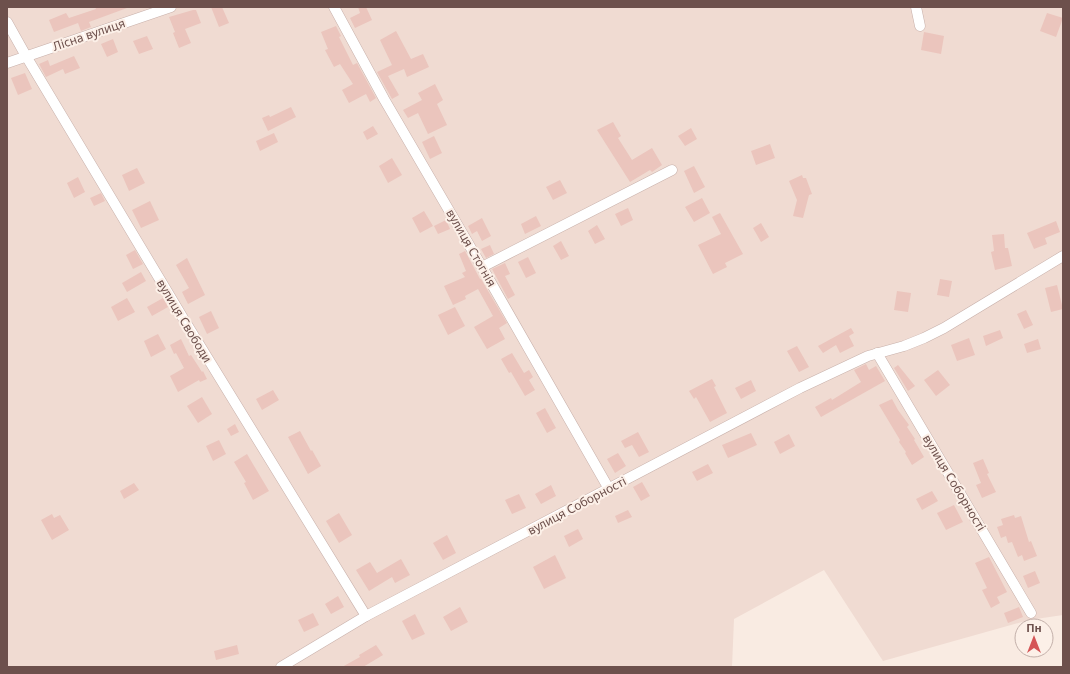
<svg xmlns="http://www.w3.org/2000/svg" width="1070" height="674" viewBox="0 0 1070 674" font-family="'Noto Sans',sans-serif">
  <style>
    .residential { fill: #f0dbd2 }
    .building { fill: #ebc5bd }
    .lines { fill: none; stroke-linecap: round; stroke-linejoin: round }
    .street-casing { stroke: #c8b1ab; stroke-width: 11 }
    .street { stroke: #fff; stroke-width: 10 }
    .labels { text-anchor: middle; stroke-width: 4; stroke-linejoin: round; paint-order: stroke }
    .street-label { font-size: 12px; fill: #6d504c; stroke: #fcf0e8 }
  </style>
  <rect width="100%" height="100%" fill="#f9ebe2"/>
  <!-- residential -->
  <path class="residential" d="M 7,7 L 1063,7 L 1063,615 L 1029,620 L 883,661 L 824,570 L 734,619 L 732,667 L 7,667 Z"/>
  <!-- building -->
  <g class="building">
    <path d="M 95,7 L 127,7 L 127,8 L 89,22 L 91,27 L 81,31 L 78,23 L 54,32 L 49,20 L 66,13 L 69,18 L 96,9 Z"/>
    <path d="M 211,7 L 222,7 L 229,23 L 219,27 Z"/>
    <path d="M 358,7 L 366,7 L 372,20 L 355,28 L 350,18 L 360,13 Z"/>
    <path d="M 193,10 L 196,10 L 201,23 L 185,29 L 191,43 L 179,48 L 173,33 L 175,32 L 169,17 Z"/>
    <path d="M 1047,13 L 1063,18 L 1056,37 L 1040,31 Z"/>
    <path d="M 336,26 L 341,36 L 339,37 L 353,65 L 357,63 L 376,98 L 370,102 L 366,94 L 349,103 L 342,90 L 353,84 L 340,64 L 334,67 L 325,50 L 328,49 L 321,32 Z"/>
    <path d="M 396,31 L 411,59 L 423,54 L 429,67 L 407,77 L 404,69 L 388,76 L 399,95 L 392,99 L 377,72 L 392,65 L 380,40 Z"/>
    <path d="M 924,32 L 944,36 L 941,54 L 921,50 Z"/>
    <path d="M 147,36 L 153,49 L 139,54 L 133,41 Z"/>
    <path d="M 113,39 L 118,52 L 107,57 L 101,44 Z"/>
    <path d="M 74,56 L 80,68 L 65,74 L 63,69 L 46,77 L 39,64 L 48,60 L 50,66 Z"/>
    <path d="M 25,73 L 32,89 L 18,95 L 11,78 Z"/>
    <path d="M 435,84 L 443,100 L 437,104 L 447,125 L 428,134 L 418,113 L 408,118 L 403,110 L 422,100 L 418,93 Z"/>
    <path d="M 291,107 L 296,117 L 268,131 L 262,118 L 269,115 L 270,117 Z"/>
    <path d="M 613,122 L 621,136 L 618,138 L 632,160 L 652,148 L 662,165 L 652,172 L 650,170 L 630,182 L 597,130 Z"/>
    <path d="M 373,126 L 378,134 L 367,140 L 363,132 Z"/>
    <path d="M 691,128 L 697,139 L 685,146 L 678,136 Z"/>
    <path d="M 274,133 L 278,142 L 260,151 L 256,141 Z"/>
    <path d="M 434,136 L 442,153 L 430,159 L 422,142 Z"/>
    <path d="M 770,144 L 775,158 L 756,165 L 751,151 Z"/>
    <path d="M 392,158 L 402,175 L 388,183 L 379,166 Z"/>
    <path d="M 694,166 L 705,187 L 694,193 L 684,171 Z"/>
    <path d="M 137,168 L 145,183 L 129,191 L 122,175 Z"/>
    <path d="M 802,175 L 803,178 L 806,178 L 812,194 L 809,195 L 803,218 L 793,216 L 797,200 L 789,181 Z"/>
    <path d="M 78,177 L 85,192 L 74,198 L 67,183 Z"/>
    <path d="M 560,180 L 567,193 L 553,200 L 546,187 Z"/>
    <path d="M 101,193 L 105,201 L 94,206 L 90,198 Z"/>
    <path d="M 702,198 L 710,213 L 694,222 L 685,207 Z"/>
    <path d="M 150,201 L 159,220 L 141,228 L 132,210 Z"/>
    <path d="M 628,208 L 633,220 L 621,226 L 615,214 Z"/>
    <path d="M 424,211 L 433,226 L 420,233 L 412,218 Z"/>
    <path d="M 720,213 L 743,254 L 725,263 L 727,267 L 713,274 L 698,245 L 721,234 L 712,217 Z"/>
    <path d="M 536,216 L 541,226 L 525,234 L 521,224 Z"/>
    <path d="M 482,218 L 491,236 L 482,241 L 477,231 L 472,234 L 468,226 Z"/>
    <path d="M 446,220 L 450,229 L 438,234 L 434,226 Z"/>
    <path d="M 1056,221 L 1060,232 L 1045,238 L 1047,244 L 1034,249 L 1027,233 Z"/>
    <path d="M 761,223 L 769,237 L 761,242 L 753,228 Z"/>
    <path d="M 597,225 L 605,239 L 595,244 L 588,231 Z"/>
    <path d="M 1004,234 L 1005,248 L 1008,248 L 1012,266 L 995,270 L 991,252 L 994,251 L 992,235 Z"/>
    <path d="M 561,241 L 569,256 L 561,260 L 553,246 Z"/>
    <path d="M 490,245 L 494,254 L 486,258 L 481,249 Z"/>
    <path d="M 135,250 L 143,264 L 133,269 L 126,255 Z"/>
    <path d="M 465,251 L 480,279 L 481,279 L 507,323 L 499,328 L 505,339 L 487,349 L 474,327 L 493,316 L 478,289 L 465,296 L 466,299 L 453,305 L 444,286 L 465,277 L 462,273 L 466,271 L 459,254 Z"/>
    <path d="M 528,257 L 536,273 L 526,278 L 518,262 Z"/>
    <path d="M 187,258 L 205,295 L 188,304 L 182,292 L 189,288 L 176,265 Z"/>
    <path d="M 505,263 L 510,274 L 505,276 L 515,295 L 508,299 L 492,269 Z"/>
    <path d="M 141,272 L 146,281 L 127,292 L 122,283 Z"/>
    <path d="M 940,279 L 952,281 L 949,297 L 937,295 Z"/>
    <path d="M 1057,285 L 1063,309 L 1051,312 L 1045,288 Z"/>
    <path d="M 897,291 L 911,293 L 908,312 L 894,310 Z"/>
    <path d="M 127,298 L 135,312 L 118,321 L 111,307 Z"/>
    <path d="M 163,298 L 168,307 L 152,316 L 147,307 Z"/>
    <path d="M 455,307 L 465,326 L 448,335 L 438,315 Z"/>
    <path d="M 1026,310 L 1033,325 L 1024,329 L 1017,314 Z"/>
    <path d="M 211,311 L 219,328 L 207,334 L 199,317 Z"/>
    <path d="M 851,328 L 854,333 L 849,336 L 854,346 L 840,353 L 836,345 L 823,353 L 818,346 Z"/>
    <path d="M 1000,330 L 1003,338 L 986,346 L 983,336 Z"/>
    <path d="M 158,334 L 166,349 L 151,357 L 144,341 Z"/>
    <path d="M 969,338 L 975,355 L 957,361 L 951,345 Z"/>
    <path d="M 181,339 L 189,356 L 191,355 L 202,372 L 203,371 L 207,379 L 200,382 L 199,380 L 178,392 L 170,376 L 184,368 L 176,353 L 174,354 L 170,345 Z"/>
    <path d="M 1038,339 L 1041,349 L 1027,353 L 1024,344 Z"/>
    <path d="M 797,346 L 809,367 L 799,372 L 787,351 Z"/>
    <path d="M 512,353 L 524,373 L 529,370 L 533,377 L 529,380 L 535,390 L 525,396 L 511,372 L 509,373 L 501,359 Z"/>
    <path d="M 866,364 L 869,370 L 876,366 L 885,381 L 821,417 L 815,407 L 831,398 L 832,400 L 861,382 L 854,370 Z"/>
    <path d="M 898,365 L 915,386 L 908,391 L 894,368 Z"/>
    <path d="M 938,370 L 950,385 L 936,396 L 924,380 Z"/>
    <path d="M 712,379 L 716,386 L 714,387 L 727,413 L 710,422 L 696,397 L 694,399 L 689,391 Z"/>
    <path d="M 751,380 L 756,391 L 741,399 L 735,388 Z"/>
    <path d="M 273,390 L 279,400 L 262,410 L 256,399 Z"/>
    <path d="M 202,397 L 212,414 L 198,423 L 187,406 Z"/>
    <path d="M 892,399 L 898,410 L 909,425 L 907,427 L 915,439 L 914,440 L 924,457 L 912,465 L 905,453 L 906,452 L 899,442 L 900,440 L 879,405 Z"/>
    <path d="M 545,408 L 556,428 L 547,433 L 536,413 Z"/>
    <path d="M 235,424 L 239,432 L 231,436 L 227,429 Z"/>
    <path d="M 300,431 L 311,451 L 312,450 L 321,466 L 308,474 L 288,437 Z"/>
    <path d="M 638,432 L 649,452 L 639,457 L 632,445 L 625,448 L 621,441 Z"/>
    <path d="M 751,433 L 757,445 L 728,458 L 722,445 Z"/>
    <path d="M 789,434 L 795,446 L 780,454 L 774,442 Z"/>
    <path d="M 219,440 L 226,454 L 213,461 L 206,446 Z"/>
    <path d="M 618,453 L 626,466 L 615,473 L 607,459 Z"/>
    <path d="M 247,454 L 269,491 L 253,500 L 244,483 L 246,482 L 234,462 Z"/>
    <path d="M 983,459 L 989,473 L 987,474 L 996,492 L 982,498 L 976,485 L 981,483 L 973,463 Z"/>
    <path d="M 708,464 L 713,473 L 697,481 L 692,472 Z"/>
    <path d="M 642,482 L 650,496 L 641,501 L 633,487 Z"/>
    <path d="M 134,483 L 139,490 L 124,499 L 120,491 Z"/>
    <path d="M 551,485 L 556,496 L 541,504 L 535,494 Z"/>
    <path d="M 932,491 L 938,501 L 922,510 L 916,499 Z"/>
    <path d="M 519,494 L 526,508 L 512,514 L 505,500 Z"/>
    <path d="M 954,505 L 963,522 L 946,530 L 937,513 Z"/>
    <path d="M 628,510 L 632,517 L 618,523 L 615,516 Z"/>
    <path d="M 339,513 L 352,535 L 339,543 L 326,521 Z"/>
    <path d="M 52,514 L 54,518 L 60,515 L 69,530 L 52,540 L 41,520 Z"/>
    <path d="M 1014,515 L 1015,518 L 1021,516 L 1029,542 L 1031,541 L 1037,556 L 1024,561 L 1022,555 L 1018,557 L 1012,542 L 1008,543 L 1006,536 L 1001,538 L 997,527 L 1003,525 L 1001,519 Z"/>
    <path d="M 578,529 L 583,539 L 569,547 L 564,536 Z"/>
    <path d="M 447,535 L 456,553 L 443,560 L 433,543 Z"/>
    <path d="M 555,555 L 566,578 L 544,589 L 533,567 Z"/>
    <path d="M 989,557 L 1007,592 L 997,597 L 1000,603 L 991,608 L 982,590 L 987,588 L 975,563 Z"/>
    <path d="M 401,559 L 410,575 L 395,583 L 392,577 L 369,591 L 356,570 L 370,562 L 377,573 Z"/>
    <path d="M 1035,571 L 1040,583 L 1028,588 L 1023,576 Z"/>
    <path d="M 338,596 L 344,607 L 331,614 L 325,604 Z"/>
    <path d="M 460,607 L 468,622 L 451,631 L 443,617 Z"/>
    <path d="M 1019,607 L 1023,617 L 1008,623 L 1004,613 Z"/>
    <path d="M 313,613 L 319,625 L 304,632 L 298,620 Z"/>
    <path d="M 415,614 L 425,634 L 412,640 L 402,621 Z"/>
    <path d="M 237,645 L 239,654 L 216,660 L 214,651 Z"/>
    <path d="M 376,645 L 383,655 L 363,667 L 342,667 L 360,657 L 359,655 Z"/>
  </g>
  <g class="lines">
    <!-- street casing -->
    <g class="street-casing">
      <g id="street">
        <path d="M 334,7 L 384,99 L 482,267 L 609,489"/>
        <path d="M 916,7 L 920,26"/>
        <path d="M 7,22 L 26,56 L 183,318 L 366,616"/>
        <path d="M 7,63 L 171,7"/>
        <path d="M 482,267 L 672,170"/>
        <path d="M 877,353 L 1031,613"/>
        <path d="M 281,667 L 366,616 L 800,388 L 868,356 L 904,346 L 924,338 L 944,328 L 1063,256"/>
      </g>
    </g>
    <!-- street -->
    <use href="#street" class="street"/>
  </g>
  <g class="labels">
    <!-- street labels -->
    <g class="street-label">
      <text transform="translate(89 35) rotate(-19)" y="4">Лісна вулиця</text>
      <text transform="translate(471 248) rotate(60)" y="4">вулиця Стогнія</text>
      <text transform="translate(184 321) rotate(59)" y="4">вулиця Свободи</text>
      <text transform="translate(954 483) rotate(59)" y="4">вулиця Соборності</text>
      <text transform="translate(577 506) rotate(-28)" y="4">вулиця Соборності</text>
    </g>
  </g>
  <!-- border -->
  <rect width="1070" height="674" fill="none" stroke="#6d504c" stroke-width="16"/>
  <!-- north arrow -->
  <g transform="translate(1034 638)"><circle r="19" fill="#fcf0e8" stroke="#c3b0aa"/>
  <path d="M0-3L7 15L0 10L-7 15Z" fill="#d55556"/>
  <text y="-6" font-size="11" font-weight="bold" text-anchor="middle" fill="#6d504c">Пн</text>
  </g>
</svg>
